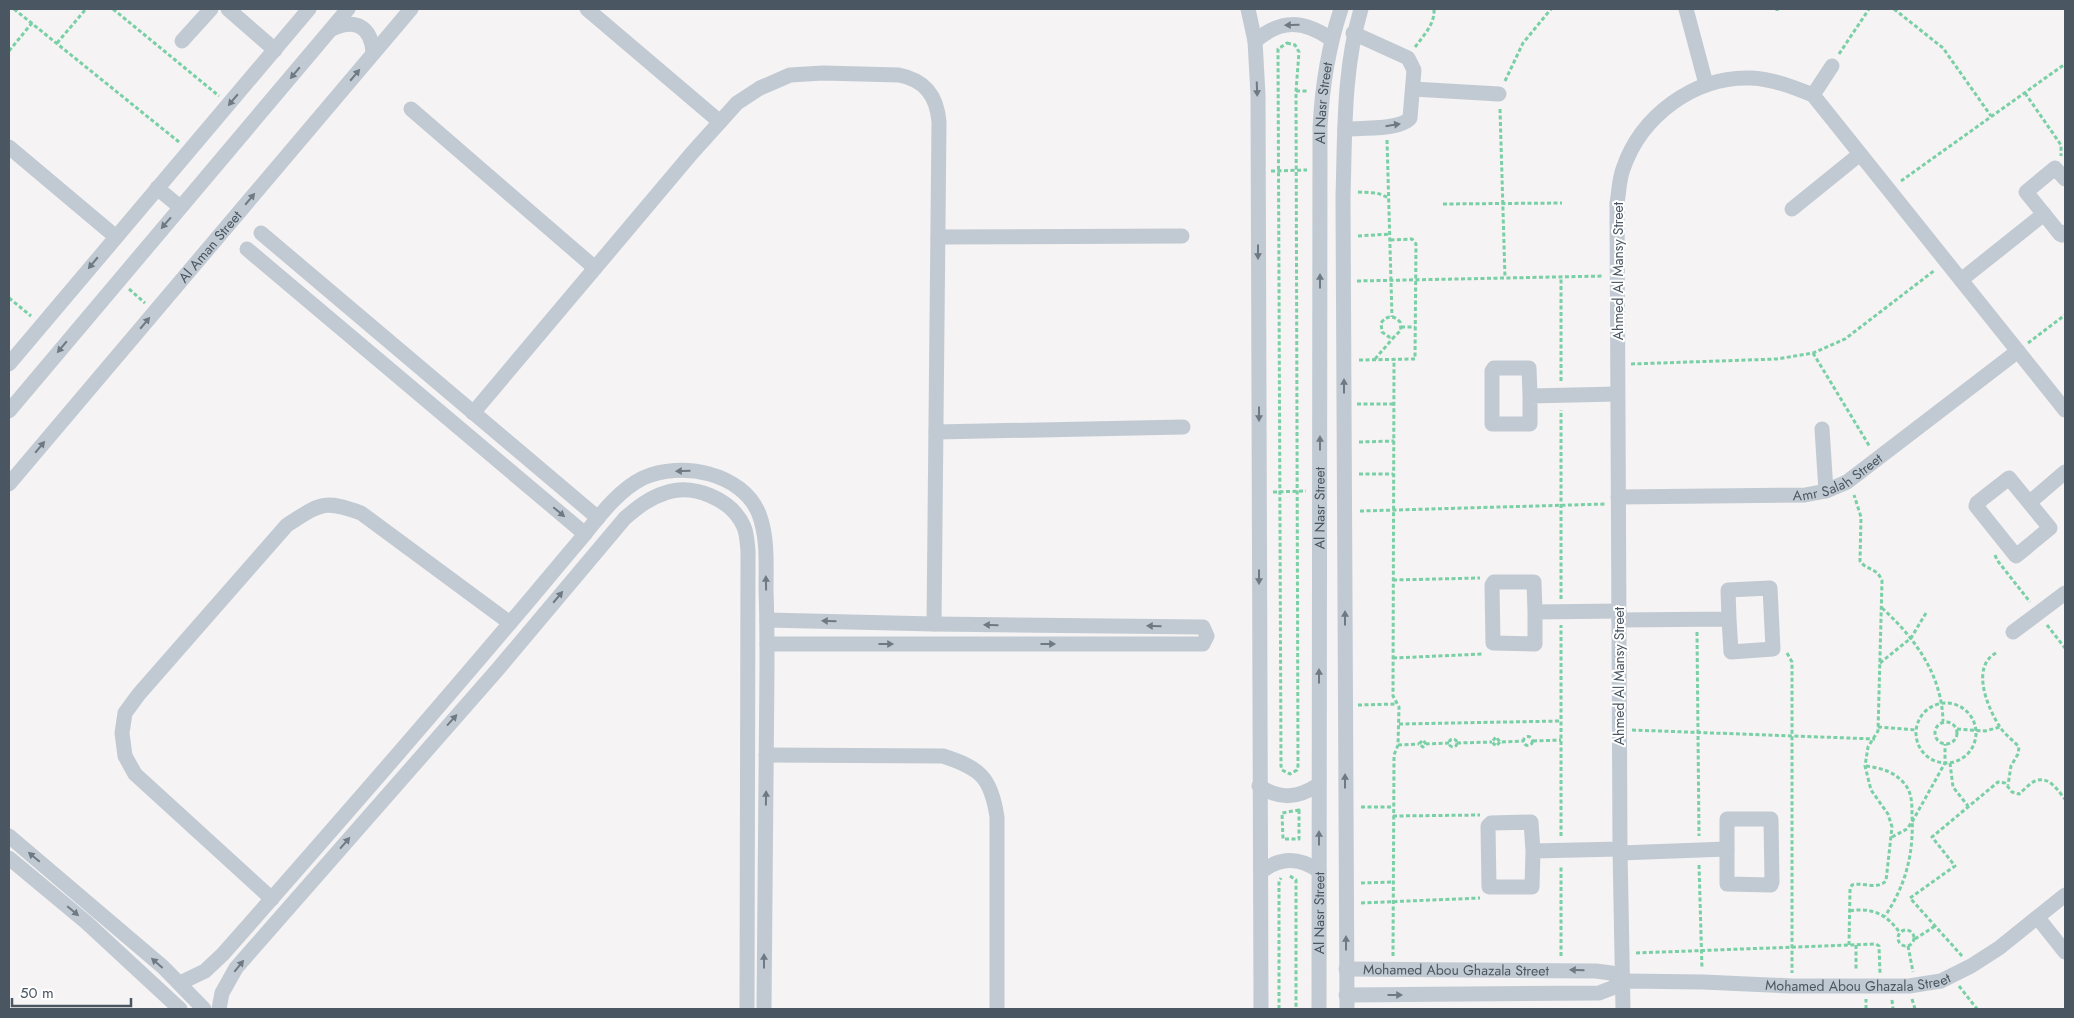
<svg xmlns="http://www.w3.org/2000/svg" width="2074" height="1018" viewBox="0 0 2074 1018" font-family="Jost,sans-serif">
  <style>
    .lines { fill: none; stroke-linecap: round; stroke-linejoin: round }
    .path { stroke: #7ad0a6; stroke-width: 3; stroke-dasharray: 4 2.5; stroke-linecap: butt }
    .minor { stroke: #c1cad2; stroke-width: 15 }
    .oneway { fill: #6e7983 }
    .labels { text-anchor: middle; stroke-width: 4; stroke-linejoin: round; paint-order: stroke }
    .street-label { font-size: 14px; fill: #4a5661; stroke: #fff }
  </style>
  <rect width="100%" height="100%" fill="#f5f3f3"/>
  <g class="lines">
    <!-- path -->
    <g class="path">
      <path d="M 14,9 L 179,142"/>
      <path d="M 113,9 L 219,96"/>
      <path d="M 1894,9 L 1943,48 L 1991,116"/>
      <path d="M 1777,11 L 1777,9"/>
      <path d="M 57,43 L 86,9"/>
      <path d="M 1287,43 L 1295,45 L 1299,52 L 1296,91 L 1298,766 L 1297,770 L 1290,774 L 1282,770 L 1281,766 L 1278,49 Z"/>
      <path d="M 1415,47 C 1424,35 1435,24 1434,9"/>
      <path d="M 9,51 L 32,23"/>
      <path d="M 1839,54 L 1869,9"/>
      <path d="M 1505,81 L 1523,43 L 1551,9"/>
      <path d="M 1296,91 L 1309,91"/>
      <path d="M 2025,93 L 2061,145 L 2061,156"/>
      <path d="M 1500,109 L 1505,278"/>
      <path d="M 1387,140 L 1392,317"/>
      <path d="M 1271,171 L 1307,170"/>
      <path d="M 1901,181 L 2065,64"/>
      <path d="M 1358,192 L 1377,193 L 1389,198"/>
      <path d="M 1443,204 L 1562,203"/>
      <path d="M 1358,236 L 1390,234"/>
      <path d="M 1357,281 L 1604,276"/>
      <path d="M 129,289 L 145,303"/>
      <path d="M 9,298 L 31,316"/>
      <path d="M 1401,327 L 1415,327"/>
      <path d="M 2028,343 L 2065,315"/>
      <path d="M 1813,353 L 1870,447"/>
      <path d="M 1375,359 L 1394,337 L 1389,337 L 1382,332 L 1381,323 C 1387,315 1394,315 1400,322 L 1401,330 L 1394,337"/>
      <path d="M 1359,360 L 1415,359 L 1416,244 L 1412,239 L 1390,240"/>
      <path d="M 1631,364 L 1777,359 L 1813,353 L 1845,339 L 1935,270"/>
      <path d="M 1561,381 L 1561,277"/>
      <path d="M 1357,404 L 1394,404"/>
      <path d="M 1359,442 L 1394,441"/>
      <path d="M 1359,474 L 1393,474"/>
      <path d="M 1273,492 L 1306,491"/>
      <path d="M 1360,511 L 1606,504"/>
      <path d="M 1995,555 L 1997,560 L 2030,602"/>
      <path d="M 1393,580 L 1480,578"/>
      <path d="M 1561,599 L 1561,410"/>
      <path d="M 1882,608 C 1915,638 1942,675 1943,721"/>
      <path d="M 2047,625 L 2065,648"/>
      <path d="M 1697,632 L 1699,836"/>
      <path d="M 1787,653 L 1792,662 L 1792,973"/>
      <path d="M 1996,653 C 1970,667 1988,709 2000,727 C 2005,735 2013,740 2019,747 L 2018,754 L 2011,766 L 2008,785"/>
      <path d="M 1393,658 L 1483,654"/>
      <path d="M 1880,663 L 1911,638 L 1926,613"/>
      <circle cx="1946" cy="733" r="30"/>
      <path d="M 1358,705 L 1397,704"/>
      <circle cx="1946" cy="733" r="11"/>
      <path d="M 1399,724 L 1561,721"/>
      <path d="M 1878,727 L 1916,730"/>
      <path d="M 1957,729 L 1985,731 L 2000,727"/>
      <path d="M 1632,730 L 1875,739"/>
      <circle cx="1528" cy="741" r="4.5"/>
      <circle cx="1453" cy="743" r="4"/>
      <path d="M 1533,741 L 1561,740"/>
      <path d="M 1500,742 L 1496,746 L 1492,742 L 1496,737 L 1500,742 L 1524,741"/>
      <path d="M 1457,743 L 1492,742"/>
      <path d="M 1426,744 L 1423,740 L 1419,744 L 1423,747 L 1426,744 L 1449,743"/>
      <path d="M 1398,745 L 1419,744"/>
      <path d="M 1950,763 L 1953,787 L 1968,806"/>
      <path d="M 1866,766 C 1880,768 1893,771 1903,782 C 1912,791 1912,803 1912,815 C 1914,853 1906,885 1885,916"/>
      <path d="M 1361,807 L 1393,807"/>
      <path d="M 1299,810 L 1299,839 L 1283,839 L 1282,813 Z"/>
      <path d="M 1393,816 L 1480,815"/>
      <path d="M 1561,836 L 1561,625"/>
      <path d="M 1892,837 L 1907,829 L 1912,822 L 1945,763 L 1945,744"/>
      <path d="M 1699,865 L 1702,969"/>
      <path d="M 1290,876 L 1296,880 L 1296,1009"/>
      <path d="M 1361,883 L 1393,882"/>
      <path d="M 1361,903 L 1480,898"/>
      <path d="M 1850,911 C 1871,907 1887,914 1900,933"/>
      <circle cx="1906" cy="938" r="8"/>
      <path d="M 1915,939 L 1935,926"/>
      <path d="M 1849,945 L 1850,889 L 1852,885 C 1863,882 1877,890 1886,881 L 1892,827 L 1888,814 L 1871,790 L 1865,766 L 1868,747 L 1878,731 L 1882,581 C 1877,567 1867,571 1860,561 L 1861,517 L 1854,495"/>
      <path d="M 1856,945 L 1856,971"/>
      <path d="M 1908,946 L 1913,972"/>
      <path d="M 1636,953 L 1876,944 L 1879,946 L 1880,973"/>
      <path d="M 1393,956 L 1394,755 L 1398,745 L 1399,707 L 1393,696 L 1394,359"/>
      <path d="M 1561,956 L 1561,865"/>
      <path d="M 1962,956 L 1910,898 L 1955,866 L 1932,837 L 1998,782 L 2005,783 L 2012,792 L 2019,794 C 2024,790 2030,783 2035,781 C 2049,775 2058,791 2065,799"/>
      <path d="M 1959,986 L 1977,1009"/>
      <path d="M 1912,999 L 1915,1009"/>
      <path d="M 1892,1000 L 1893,1009"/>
      <path d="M 1279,1009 L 1279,881 L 1281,878"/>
      <path d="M 1866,1009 L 1866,999"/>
    </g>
    <!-- minor -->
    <g class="minor">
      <path d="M 228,9 L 275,50"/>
      <path d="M 587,9 L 720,122"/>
      <path d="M 1248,9 L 1255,41 L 1258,95 L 1261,1009"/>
      <path d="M 1686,9 L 1706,84"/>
      <path d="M 332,29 C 356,18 371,27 373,52"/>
      <path d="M 182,41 L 211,9"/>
      <path d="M 1255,41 C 1281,19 1303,20 1331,39"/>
      <path d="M 1413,89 L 1499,94"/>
      <path d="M 1813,95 L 1832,66"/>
      <path d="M 411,109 L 595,268"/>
      <path d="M 1345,129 C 1360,128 1401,130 1410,118 L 1414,70 L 1408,58 L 1353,33"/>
      <path d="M 9,147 L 116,237"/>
      <path d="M 2065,179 L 2055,168 L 2026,192 L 2060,234 L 2062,235 L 2065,232"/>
      <path d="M 157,188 L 180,207"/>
      <path d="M 1792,209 L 1860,154"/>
      <path d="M 261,233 L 598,518"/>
      <path d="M 938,237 L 1182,236"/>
      <path d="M 247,249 L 585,534"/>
      <path d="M 1961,280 L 2044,214"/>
      <path d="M 9,364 L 309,9"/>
      <path d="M 1530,396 L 1530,424 L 1492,424 L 1492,371 L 1494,368 L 1529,368 L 1530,396 L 1617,394"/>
      <path d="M 9,411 L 348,9"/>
      <path d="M 473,413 L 692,153 L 737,103 L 760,88 L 790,75 L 823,73 L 899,75 C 925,80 937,96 939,122 L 934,624"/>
      <path d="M 1822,429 L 1826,491"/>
      <path d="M 936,432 L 1183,427"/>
      <path d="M 2009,478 L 2050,528 L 2016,556 L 1976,506 L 1977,503 Z"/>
      <path id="s1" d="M 9,484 L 411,9"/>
      <path id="s2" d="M 1618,497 L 1805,495 L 1826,491 L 1847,482 L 2018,351"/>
      <path d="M 2030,502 L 2065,472"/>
      <path d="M 1535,612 L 1535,644 L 1493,643 L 1492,585 L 1494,582 L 1534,582 L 1535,612 L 1619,611"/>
      <path d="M 767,620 L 934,624 L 1203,627 L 1207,636 L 1203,644 L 767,644"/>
      <path d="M 1619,620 L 1729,619 L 1731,652 L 1773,649 L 1770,588 L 1728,590 L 1729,619"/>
      <path d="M 2013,632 L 2065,593"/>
      <path d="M 766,755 L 943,756 C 980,768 991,777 997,817 L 997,1009"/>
      <path d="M 1259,786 C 1280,800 1298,798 1318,785"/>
      <path d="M 1727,819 L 1771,819 L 1772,882 L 1771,885 L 1727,884 Z"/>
      <path d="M 9,836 L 163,967 L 204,1009"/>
      <path d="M 1533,851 L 1532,887 L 1489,887 L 1488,826 L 1491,823 L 1531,822 L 1533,851 L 1620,849"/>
      <path d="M 1620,853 L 1727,849"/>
      <path d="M 9,858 L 86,922 L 180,1009"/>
      <path d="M 1261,872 C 1280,857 1299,857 1319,871"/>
      <path d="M 272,899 L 135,774 L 125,756 L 122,733 L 125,713 L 139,694 L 287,525 C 320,504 323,499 361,513 L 510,623"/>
      <path d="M 2038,918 L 2065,952"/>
      <path id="s3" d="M 1346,969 L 1596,971 L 1611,973 L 1624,981"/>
      <path d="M 180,983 L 205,971 L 223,954 C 320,844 416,734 510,623 C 534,595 557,567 580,540 C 598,518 617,491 643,478 C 681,461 742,472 759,514 C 768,538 766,565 766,590 C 767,615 767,641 767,666 C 766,780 765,895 764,1009"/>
      <path id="s4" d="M 1346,995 L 1599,993 L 1612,988 L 1624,981 L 1703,982 L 1792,986 L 1909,986 L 1941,981 L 1971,966 L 1999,948 L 2065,895"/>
      <path d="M 219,1009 L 222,993 L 236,968 L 498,669 L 625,518 C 638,507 649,498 665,493 C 693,483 732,499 744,527 C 747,534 747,543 748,550 L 747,1009"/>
      <path id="s5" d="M 1319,1009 L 1320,128 C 1322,87 1328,48 1341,9"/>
      <path d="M 1347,1009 L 1343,197 C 1345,134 1343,70 1361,9"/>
      <path d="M 1623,1009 L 1620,849 L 1617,203 C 1619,192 1619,180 1623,169 C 1641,116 1694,76 1751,78 C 1773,79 1793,87 1813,95 L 2065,410"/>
    </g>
  </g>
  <!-- one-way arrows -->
  <defs><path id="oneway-solid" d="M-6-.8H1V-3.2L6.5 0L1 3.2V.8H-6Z" transform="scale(1.25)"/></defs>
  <g class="oneway">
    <use href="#oneway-solid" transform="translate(1292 25) rotate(179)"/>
    <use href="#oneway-solid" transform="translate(295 73) rotate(130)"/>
    <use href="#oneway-solid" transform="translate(355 75) rotate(-50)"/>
    <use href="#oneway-solid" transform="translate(1257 89) rotate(88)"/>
    <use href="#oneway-solid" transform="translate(233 100) rotate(130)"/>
    <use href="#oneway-solid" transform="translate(1393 125) rotate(-9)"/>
    <use href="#oneway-solid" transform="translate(250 199) rotate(-50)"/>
    <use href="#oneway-solid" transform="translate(166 223) rotate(131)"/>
    <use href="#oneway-solid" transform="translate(1258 252) rotate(90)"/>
    <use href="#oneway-solid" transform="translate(93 263) rotate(130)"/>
    <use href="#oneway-solid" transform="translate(1320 281) rotate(-90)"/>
    <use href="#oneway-solid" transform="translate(145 323) rotate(-50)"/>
    <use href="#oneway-solid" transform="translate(62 347) rotate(130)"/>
    <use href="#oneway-solid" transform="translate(1344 386) rotate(-90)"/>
    <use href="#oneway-solid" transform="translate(1259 414) rotate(90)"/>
    <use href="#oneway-solid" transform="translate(1320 443) rotate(-90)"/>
    <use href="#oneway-solid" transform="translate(40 447) rotate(-50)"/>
    <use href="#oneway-solid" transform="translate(683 471) rotate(179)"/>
    <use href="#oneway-solid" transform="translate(559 512) rotate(40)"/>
    <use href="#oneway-solid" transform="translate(1259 577) rotate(90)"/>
    <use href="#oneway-solid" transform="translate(766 583) rotate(-91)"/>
    <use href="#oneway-solid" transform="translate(558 597) rotate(-50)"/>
    <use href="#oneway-solid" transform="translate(1345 618) rotate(-90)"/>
    <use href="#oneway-solid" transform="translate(829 621) rotate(-179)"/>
    <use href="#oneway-solid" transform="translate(991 625) rotate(-179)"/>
    <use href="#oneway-solid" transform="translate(1154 626) rotate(-179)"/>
    <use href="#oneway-solid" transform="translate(886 644)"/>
    <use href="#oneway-solid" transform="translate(1048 644)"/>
    <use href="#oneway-solid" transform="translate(1319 676) rotate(-90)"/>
    <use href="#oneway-solid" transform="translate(452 720) rotate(-48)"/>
    <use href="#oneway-solid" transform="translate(1345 781) rotate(-90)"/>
    <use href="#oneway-solid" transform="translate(766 798) rotate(-89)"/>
    <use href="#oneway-solid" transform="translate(1319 838) rotate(-90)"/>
    <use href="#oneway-solid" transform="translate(345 843) rotate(-49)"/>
    <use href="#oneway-solid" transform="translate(34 857) rotate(-140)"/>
    <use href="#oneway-solid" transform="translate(73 911) rotate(40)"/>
    <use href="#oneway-solid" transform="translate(1346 943) rotate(-90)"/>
    <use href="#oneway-solid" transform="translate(764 961) rotate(-90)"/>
    <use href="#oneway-solid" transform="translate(157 963) rotate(-139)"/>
    <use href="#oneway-solid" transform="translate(239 966) rotate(-51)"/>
    <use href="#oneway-solid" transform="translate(1577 970) rotate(-178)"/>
    <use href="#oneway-solid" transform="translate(1395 995)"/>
  </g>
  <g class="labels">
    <!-- street labels -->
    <g class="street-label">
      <text dy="5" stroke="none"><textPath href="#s5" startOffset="906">Al Nasr Street</textPath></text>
      <text dy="5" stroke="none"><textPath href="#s1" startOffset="311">Al Aman Street</textPath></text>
      <text transform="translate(1618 271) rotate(-90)" y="5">Ahmed Al Mansy Street</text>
      <text dy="5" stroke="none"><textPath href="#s2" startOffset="224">Amr Salah Street</textPath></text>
      <text dy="5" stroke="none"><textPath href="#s5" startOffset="501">Al Nasr Street</textPath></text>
      <text transform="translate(1619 676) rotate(-90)" y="5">Ahmed Al Mansy Street</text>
      <text dy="5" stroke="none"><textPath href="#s5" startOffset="96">Al Nasr Street</textPath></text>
      <text dy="5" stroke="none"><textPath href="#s3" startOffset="110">Mohamed Abou Ghazala Street</textPath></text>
      <text dy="5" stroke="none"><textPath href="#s4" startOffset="515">Mohamed Abou Ghazala Street</textPath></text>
    </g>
  </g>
  <!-- border -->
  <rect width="2074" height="1018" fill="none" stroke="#4a5661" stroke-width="20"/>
  <!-- scale -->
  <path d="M12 998v8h119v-8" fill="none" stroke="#4a5661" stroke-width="2.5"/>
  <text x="20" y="998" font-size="15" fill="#4a5661" stroke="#ffffff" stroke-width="4" paint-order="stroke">50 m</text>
</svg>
